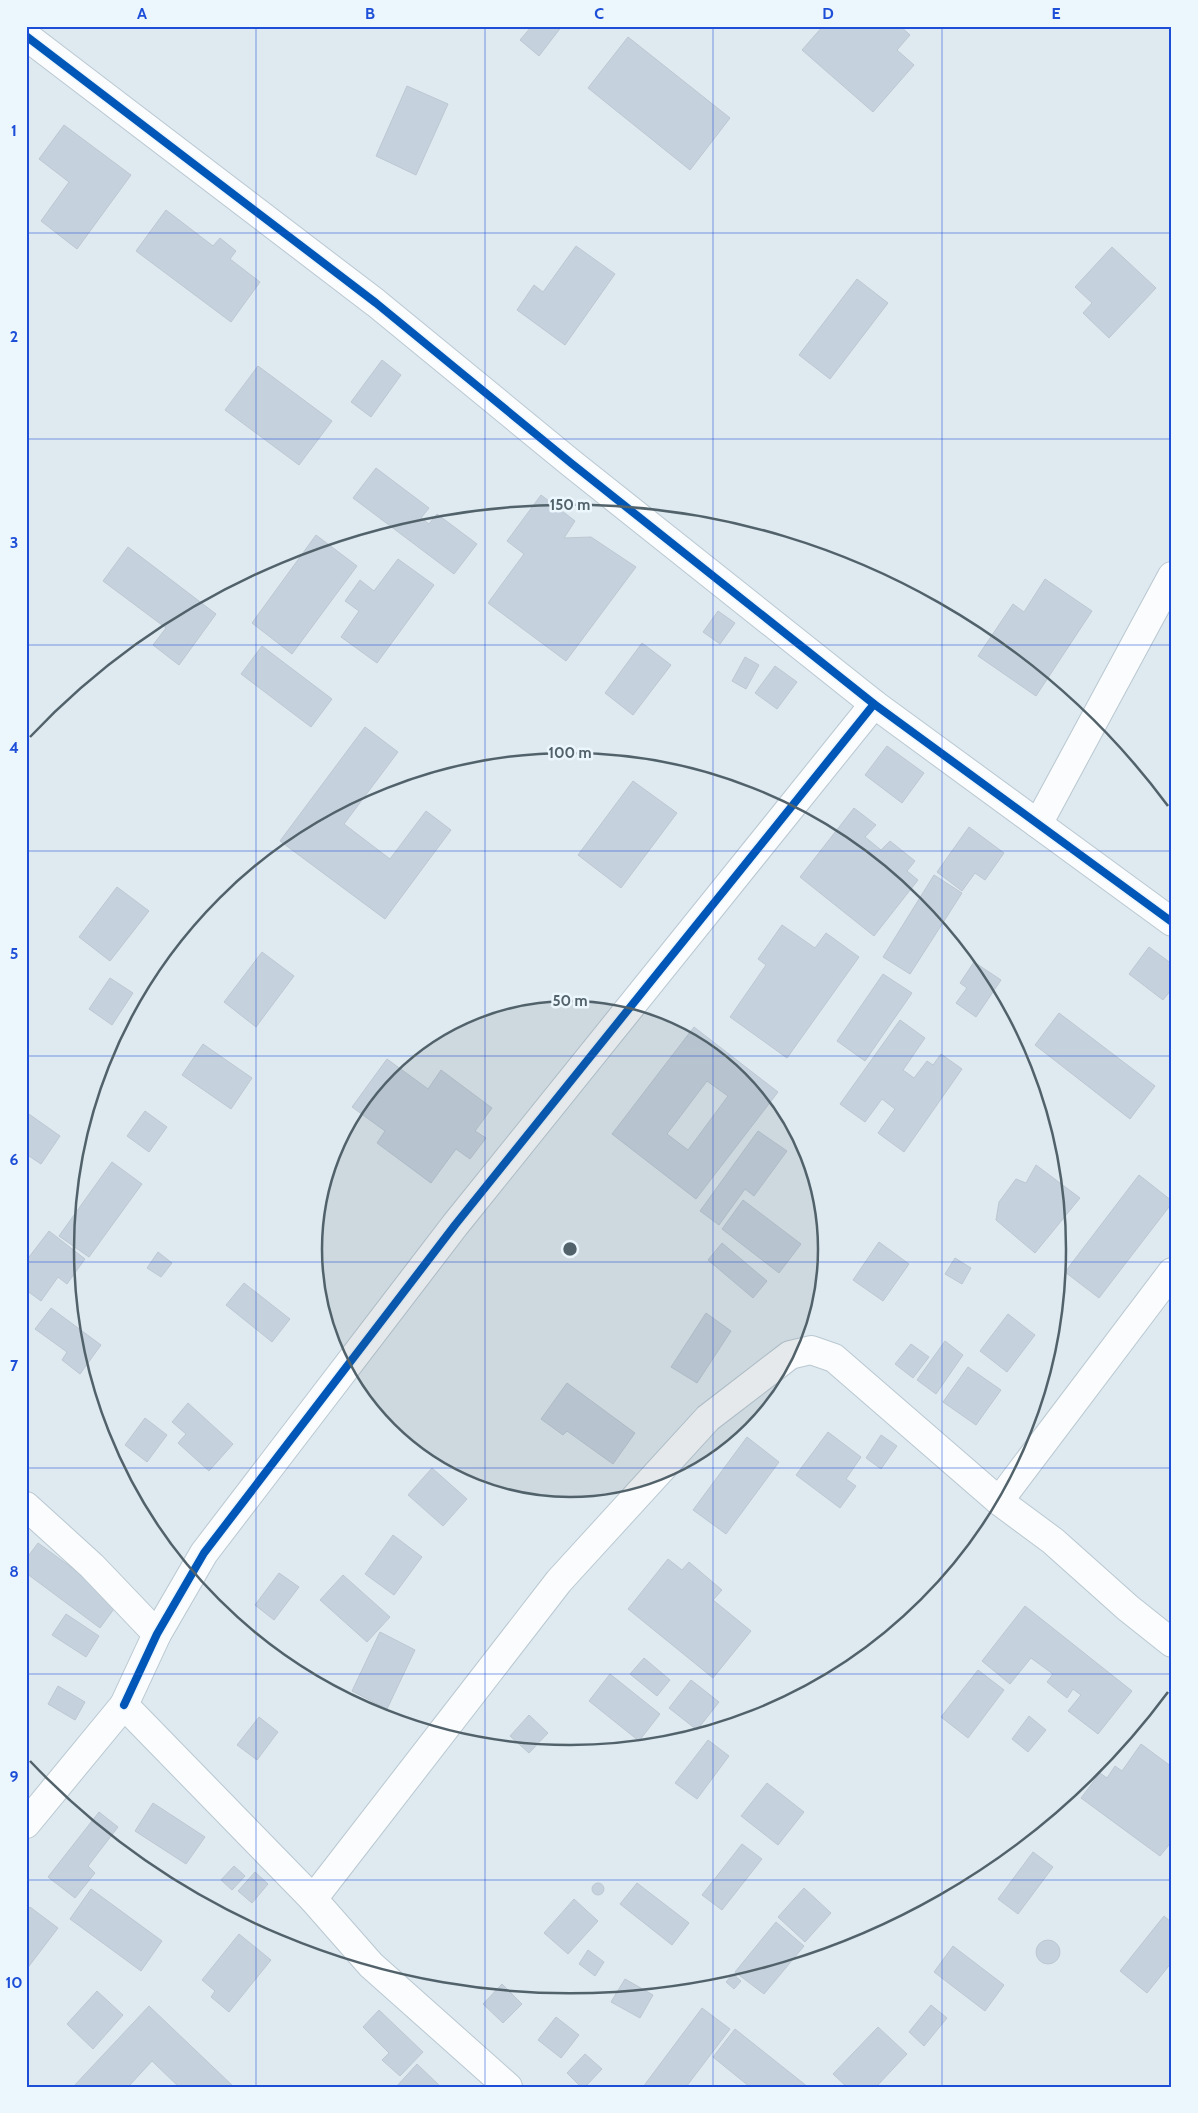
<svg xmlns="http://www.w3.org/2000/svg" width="1198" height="2113" viewBox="0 0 1198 2113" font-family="Cabin,sans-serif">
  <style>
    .building { fill: #c5d2de; stroke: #bcc7d2; fill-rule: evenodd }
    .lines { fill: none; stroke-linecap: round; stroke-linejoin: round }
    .minor-casing { stroke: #bac8d1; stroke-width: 30 }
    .minor { stroke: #fafcfd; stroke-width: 28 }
    .cycleway-casing { stroke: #ecf6fd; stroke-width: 11 }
    .cycleway { stroke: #0057b8; stroke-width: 8 }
    .grid { fill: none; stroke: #1d4ed8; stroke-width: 1; stroke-opacity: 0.55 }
    .ring { fill: none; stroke: #52626b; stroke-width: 2.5 }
    .centre { fill: #52626b; stroke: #ecf6fd; stroke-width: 2.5 }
    .ring-label { font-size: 15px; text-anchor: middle; font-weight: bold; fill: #52626b; stroke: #ecf6fd; stroke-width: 5; stroke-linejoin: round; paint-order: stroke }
    .neatline { fill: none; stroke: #1d4ed8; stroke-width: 2 }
    .grid-label { font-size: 16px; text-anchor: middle; font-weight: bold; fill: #1d4ed8 }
  </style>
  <rect width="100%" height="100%" fill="#dee9f0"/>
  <!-- building -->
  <g class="building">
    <path d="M 532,26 L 562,26 L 539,56 L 520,40 Z"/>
    <path d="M 823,26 L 900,26 L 910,35 L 897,50 L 914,65 L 873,112 L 802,50 Z"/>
    <path d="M 628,37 L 730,118 L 690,170 L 588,88 Z"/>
    <path d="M 407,86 L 448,104 L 416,175 L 376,156 Z"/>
    <path d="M 64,125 L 131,175 L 77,249 L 41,221 L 69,182 L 39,159 Z"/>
    <path d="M 166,210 L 213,246 L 220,238 L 236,251 L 230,259 L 260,282 L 231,322 L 136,251 Z"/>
    <path d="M 576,246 L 615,274 L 565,345 L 517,310 L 534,285 L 543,292 Z"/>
    <path d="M 1112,247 L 1156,288 L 1109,338 L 1083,313 L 1092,303 L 1075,287 Z"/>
    <path d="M 857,279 L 888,303 L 830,379 L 799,355 Z"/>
    <path d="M 382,360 L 401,375 L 371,417 L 351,402 Z"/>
    <path d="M 258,366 L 332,421 L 299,465 L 225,410 Z"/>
    <path d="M 376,468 L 429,508 L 421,518 L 429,524 L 437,514 L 477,544 L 454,574 L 353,498 Z"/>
    <path d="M 541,495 L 575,521 L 564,538 L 591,537 L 636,567 L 566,661 L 488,603 L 524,554 L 507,541 Z"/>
    <path d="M 316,535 L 357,566 L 292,654 L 252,623 Z"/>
    <path d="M 128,547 L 216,614 L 179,665 L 153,645 L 166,628 L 103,581 Z"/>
    <path d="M 398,559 L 434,585 L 377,663 L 341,637 L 359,611 L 345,601 L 360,580 L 374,591 Z"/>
    <path d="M 1045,579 L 1092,611 L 1036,696 L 978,656 L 1013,604 L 1024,612 Z"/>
    <path d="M 718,611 L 735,623 L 720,644 L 703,632 Z"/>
    <path d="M 642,643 L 671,665 L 633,715 L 605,693 Z"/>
    <path d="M 262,646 L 332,699 L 311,727 L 241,674 Z"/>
    <path d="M 745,657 L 759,665 L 746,689 L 732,681 Z"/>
    <path d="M 775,666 L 797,682 L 777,709 L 755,693 Z"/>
    <path d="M 365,727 L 398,752 L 344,824 L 390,859 L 426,811 L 451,830 L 385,919 L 280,841 Z"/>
    <path d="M 887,746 L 924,773 L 902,803 L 865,775 Z"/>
    <path d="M 633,781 L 677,813 L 621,888 L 578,855 Z"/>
    <path d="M 854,808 L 876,825 L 865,837 L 881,850 L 890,841 L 915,861 L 907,871 L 918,880 L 874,936 L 800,877 Z"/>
    <path d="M 969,827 L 1004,853 L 985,880 L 975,873 L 962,891 L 937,872 Z"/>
    <path d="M 934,875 L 962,893 L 910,974 L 883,957 Z"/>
    <path d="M 117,887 L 149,911 L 110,961 L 79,937 Z"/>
    <path d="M 782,925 L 815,948 L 826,933 L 859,957 L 787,1058 L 730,1017 L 766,965 L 758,959 Z"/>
    <path d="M 1149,947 L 1172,964 L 1172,989 L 1163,1000 L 1129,974 Z"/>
    <path d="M 262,952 L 294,976 L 256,1027 L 224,1002 Z"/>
    <path d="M 974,962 L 1001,980 L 976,1017 L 956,1003 L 967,988 L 960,983 Z"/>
    <path d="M 883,974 L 912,993 L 865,1061 L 837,1041 Z"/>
    <path d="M 110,978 L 133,993 L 112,1025 L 89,1009 Z"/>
    <path d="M 1059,1013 L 1155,1086 L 1130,1119 L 1035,1045 Z"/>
    <path d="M 900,1020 L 925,1038 L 903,1070 L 914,1078 L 927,1061 L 933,1065 L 941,1054 L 962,1069 L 904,1152 L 878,1133 L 895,1109 L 882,1099 L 865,1122 L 840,1104 Z"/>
    <path d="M 694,1027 L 778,1092 L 696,1199 L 612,1134 ZM 707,1081 L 728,1096 L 688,1150 L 667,1134 Z"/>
    <path d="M 203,1044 L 252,1078 L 231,1109 L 182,1075 Z"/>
    <path d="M 387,1059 L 428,1089 L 441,1070 L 492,1108 L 475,1131 L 486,1138 L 470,1159 L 456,1149 L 431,1183 L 377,1143 L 385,1131 L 352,1107 Z"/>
    <path d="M 145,1111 L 167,1127 L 149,1152 L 127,1136 Z"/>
    <path d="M 26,1112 L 60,1136 L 41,1164 L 26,1154 Z"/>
    <path d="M 758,1131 L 787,1151 L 754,1196 L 745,1189 L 719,1225 L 700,1211 Z"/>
    <path d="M 112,1162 L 142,1184 L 89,1257 L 59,1236 Z"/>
    <path d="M 1036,1165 L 1080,1198 L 1035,1253 L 996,1220 L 999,1202 L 1016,1179 L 1026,1183 Z"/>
    <path d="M 1139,1175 L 1172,1201 L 1172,1203 L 1099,1298 L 1065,1272 Z"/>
    <path d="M 743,1200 L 801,1244 L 779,1273 L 722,1229 Z"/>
    <path d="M 49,1231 L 85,1259 L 67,1284 L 58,1277 L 41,1301 L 26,1290 L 26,1261 Z"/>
    <path d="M 879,1242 L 909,1264 L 883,1301 L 853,1280 Z"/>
    <path d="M 722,1243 L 767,1281 L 753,1298 L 708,1260 Z"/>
    <path d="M 158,1252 L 172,1263 L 161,1277 L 147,1268 Z"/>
    <path d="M 955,1258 L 971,1268 L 962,1284 L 945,1274 Z"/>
    <path d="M 244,1283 L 290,1319 L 272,1342 L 226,1305 Z"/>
    <path d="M 51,1308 L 101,1345 L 80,1374 L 62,1360 L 67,1352 L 35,1329 Z"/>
    <path d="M 706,1313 L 731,1331 L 697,1383 L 671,1367 Z"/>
    <path d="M 1008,1314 L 1035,1335 L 1007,1372 L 980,1351 Z"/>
    <path d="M 945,1341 L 963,1355 L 936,1394 L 917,1380 Z"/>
    <path d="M 911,1344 L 929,1357 L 913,1378 L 895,1364 Z"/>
    <path d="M 968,1367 L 1001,1390 L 976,1425 L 943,1402 Z"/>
    <path d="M 567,1383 L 635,1433 L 613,1464 L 567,1431 L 563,1435 L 541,1419 Z"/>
    <path d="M 188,1403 L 233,1444 L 209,1471 L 178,1443 L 186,1434 L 172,1422 Z"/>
    <path d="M 145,1418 L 167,1435 L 147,1462 L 125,1445 Z"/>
    <path d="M 828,1432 L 861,1457 L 846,1479 L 856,1486 L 840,1508 L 796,1475 Z"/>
    <path d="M 881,1435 L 897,1446 L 881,1469 L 866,1458 Z"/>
    <path d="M 747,1437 L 779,1462 L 726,1534 L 693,1510 Z"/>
    <path d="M 432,1468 L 467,1499 L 443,1526 L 408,1495 Z"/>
    <path d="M 393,1535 L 422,1557 L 394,1595 L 365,1574 Z"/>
    <path d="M 38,1543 L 119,1602 L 100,1628 L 26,1573 L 26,1559 Z"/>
    <path d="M 668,1559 L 682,1570 L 689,1562 L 722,1590 L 713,1600 L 751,1631 L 713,1678 L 628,1609 Z"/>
    <path d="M 279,1573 L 299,1587 L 274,1620 L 255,1605 Z"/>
    <path d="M 343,1575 L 390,1617 L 367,1642 L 320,1600 Z"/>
    <path d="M 1025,1606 L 1132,1691 L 1098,1734 L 1068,1711 L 1081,1695 L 1073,1689 L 1067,1698 L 1047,1682 L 1053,1674 L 1031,1658 L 1010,1684 L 982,1661 Z"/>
    <path d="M 66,1614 L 99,1636 L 86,1657 L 52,1635 Z"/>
    <path d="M 380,1632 L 415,1650 L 387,1709 L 352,1691 Z"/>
    <path d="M 644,1658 L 670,1680 L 657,1696 L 630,1674 Z"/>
    <path d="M 978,1670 L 1004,1690 L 968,1738 L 941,1717 Z"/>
    <path d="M 610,1674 L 660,1714 L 639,1741 L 589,1701 Z"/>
    <path d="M 691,1680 L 719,1702 L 697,1730 L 669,1708 Z"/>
    <path d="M 58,1686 L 85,1702 L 75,1720 L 48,1704 Z"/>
    <path d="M 529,1715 L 548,1733 L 529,1753 L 510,1736 Z"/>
    <path d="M 1029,1716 L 1046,1730 L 1028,1752 L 1012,1739 Z"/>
    <path d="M 259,1717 L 278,1732 L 257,1760 L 237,1745 Z"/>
    <path d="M 708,1740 L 729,1756 L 697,1799 L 675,1783 Z"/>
    <path d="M 1141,1744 L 1172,1767 L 1172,1841 L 1160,1856 L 1081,1798 L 1100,1773 L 1107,1778 L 1115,1766 L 1122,1771 Z"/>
    <path d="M 767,1783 L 804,1812 L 778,1845 L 741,1816 Z"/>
    <path d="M 153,1803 L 205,1837 L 186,1864 L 135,1831 Z"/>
    <path d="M 99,1812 L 118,1827 L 88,1866 L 95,1873 L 75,1898 L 48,1877 Z"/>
    <path d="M 742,1844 L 762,1859 L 722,1910 L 702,1895 Z"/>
    <path d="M 1033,1852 L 1053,1867 L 1018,1914 L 998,1899 Z"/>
    <path d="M 234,1866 L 245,1876 L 232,1890 L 221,1880 Z"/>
    <path d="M 255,1872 L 268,1884 L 252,1903 L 238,1891 Z"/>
    <circle cx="598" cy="1889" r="6"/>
    <path d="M 637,1883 L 689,1923 L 672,1945 L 620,1904 Z"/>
    <path d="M 804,1888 L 831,1913 L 805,1942 L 778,1917 Z"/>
    <path d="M 91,1889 L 162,1941 L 141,1971 L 70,1919 Z"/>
    <path d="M 574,1899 L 598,1921 L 568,1954 L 544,1933 Z"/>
    <path d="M 30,1907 L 58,1928 L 26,1970 L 26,1912 Z"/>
    <path d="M 1164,1916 L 1172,1923 L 1172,1962 L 1147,1993 L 1120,1971 Z"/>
    <path d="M 776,1922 L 804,1946 L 764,1994 L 735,1972 Z"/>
    <path d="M 239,1934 L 271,1960 L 229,2012 L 211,1997 L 215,1991 L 202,1980 Z"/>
    <circle cx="1048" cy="1952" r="12"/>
    <path d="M 953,1946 L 1004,1985 L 985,2011 L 934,1972 Z"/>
    <path d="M 588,1950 L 604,1962 L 595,1976 L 579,1964 Z"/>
    <path d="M 733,1974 L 741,1981 L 734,1989 L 726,1982 Z"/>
    <path d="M 625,1979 L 653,1995 L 640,2018 L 611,2002 Z"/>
    <path d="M 502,1984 L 522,2004 L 503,2023 L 483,2004 Z"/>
    <path d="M 97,1991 L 123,2015 L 93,2049 L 67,2024 Z"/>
    <path d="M 931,2005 L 947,2018 L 924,2046 L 909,2032 Z"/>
    <path d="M 149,2006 L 234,2087 L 179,2087 L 152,2061 L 128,2087 L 73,2087 Z"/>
    <path d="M 702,2008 L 730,2029 L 686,2087 L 643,2087 Z"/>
    <path d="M 379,2010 L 423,2052 L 400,2076 L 382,2060 L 389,2053 L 363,2027 Z"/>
    <path d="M 556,2017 L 579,2035 L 561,2058 L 538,2040 Z"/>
    <path d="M 878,2027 L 907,2054 L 876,2087 L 847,2087 L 833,2074 Z"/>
    <path d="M 735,2029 L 808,2087 L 750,2087 L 713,2057 Z"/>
    <path d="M 585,2054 L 602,2069 L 585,2087 L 581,2087 L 567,2073 Z"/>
    <path d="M 417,2064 L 441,2087 L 396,2087 Z"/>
  </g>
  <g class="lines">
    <!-- minor casing -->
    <g class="minor-casing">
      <g id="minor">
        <path d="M 26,36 L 376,303 L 571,463 L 874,704 L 1172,922"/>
        <path d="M 1038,824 L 1172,576"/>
        <path d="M 999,1501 L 1172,1272"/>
        <path d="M 26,1506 L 92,1566 L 157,1634"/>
        <path d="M 124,1705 L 157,1634 L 204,1553 L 455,1225 L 874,704"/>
        <path d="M 26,1824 L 124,1705 L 313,1899 L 371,1965 L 508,2087"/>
        <path d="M 313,1899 L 559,1581 L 708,1418 L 790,1355 L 811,1350 L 834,1358 L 999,1501 L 1053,1541 L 1128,1608 L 1172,1643"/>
      </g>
    </g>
    <!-- minor -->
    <use href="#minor" class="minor"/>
    <!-- cycleway casing -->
    <g class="cycleway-casing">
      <g id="cycleway">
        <path d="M 26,36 L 376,303 L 571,463 L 874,704 L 1172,922"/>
        <path d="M 124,1705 L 157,1634 L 204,1553 L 455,1225 L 874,704"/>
      </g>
    </g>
    <!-- cycleway -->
    <use href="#cycleway" class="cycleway"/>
  </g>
  <!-- grid -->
  <path class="grid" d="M 256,26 L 256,2087M 485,26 L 485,2087M 713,26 L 713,2087M 942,26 L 942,2087M 26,233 L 1172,233M 26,439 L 1172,439M 26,645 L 1172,645M 26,851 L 1172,851M 26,1056 L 1172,1056M 26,1262 L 1172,1262M 26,1468 L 1172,1468M 26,1674 L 1172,1674M 26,1880 L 1172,1880"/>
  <!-- distance rings -->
  <circle cx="570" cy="1249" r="248" fill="#52626b" fill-opacity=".12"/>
  <g class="ring">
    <circle cx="570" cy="1249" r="248"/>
    <circle cx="570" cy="1249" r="496"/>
    <path d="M1168 1692A744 744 0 0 1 30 1761M30 737A744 744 0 0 1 1168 806"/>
  </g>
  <circle cx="570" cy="1249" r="8" class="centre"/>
  <g class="ring-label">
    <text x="570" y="510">150 m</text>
    <text x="570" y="758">100 m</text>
    <text x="570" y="1006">50 m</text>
  </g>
  <!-- border -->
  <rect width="1198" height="2113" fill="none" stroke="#ecf6fd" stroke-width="55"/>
  <rect x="28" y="28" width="1142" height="2058" class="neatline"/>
  <g class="grid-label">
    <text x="142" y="19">A</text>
    <text x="370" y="19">B</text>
    <text x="599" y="19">C</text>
    <text x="828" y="19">D</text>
    <text x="1056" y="19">E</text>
    <text x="14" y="136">1</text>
    <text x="14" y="342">2</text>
    <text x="14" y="548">3</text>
    <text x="14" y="753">4</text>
    <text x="14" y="959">5</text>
    <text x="14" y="1165">6</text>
    <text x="14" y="1371">7</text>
    <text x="14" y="1577">8</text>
    <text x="14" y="1782">9</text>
    <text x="14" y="1988">10</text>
  </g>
</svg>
